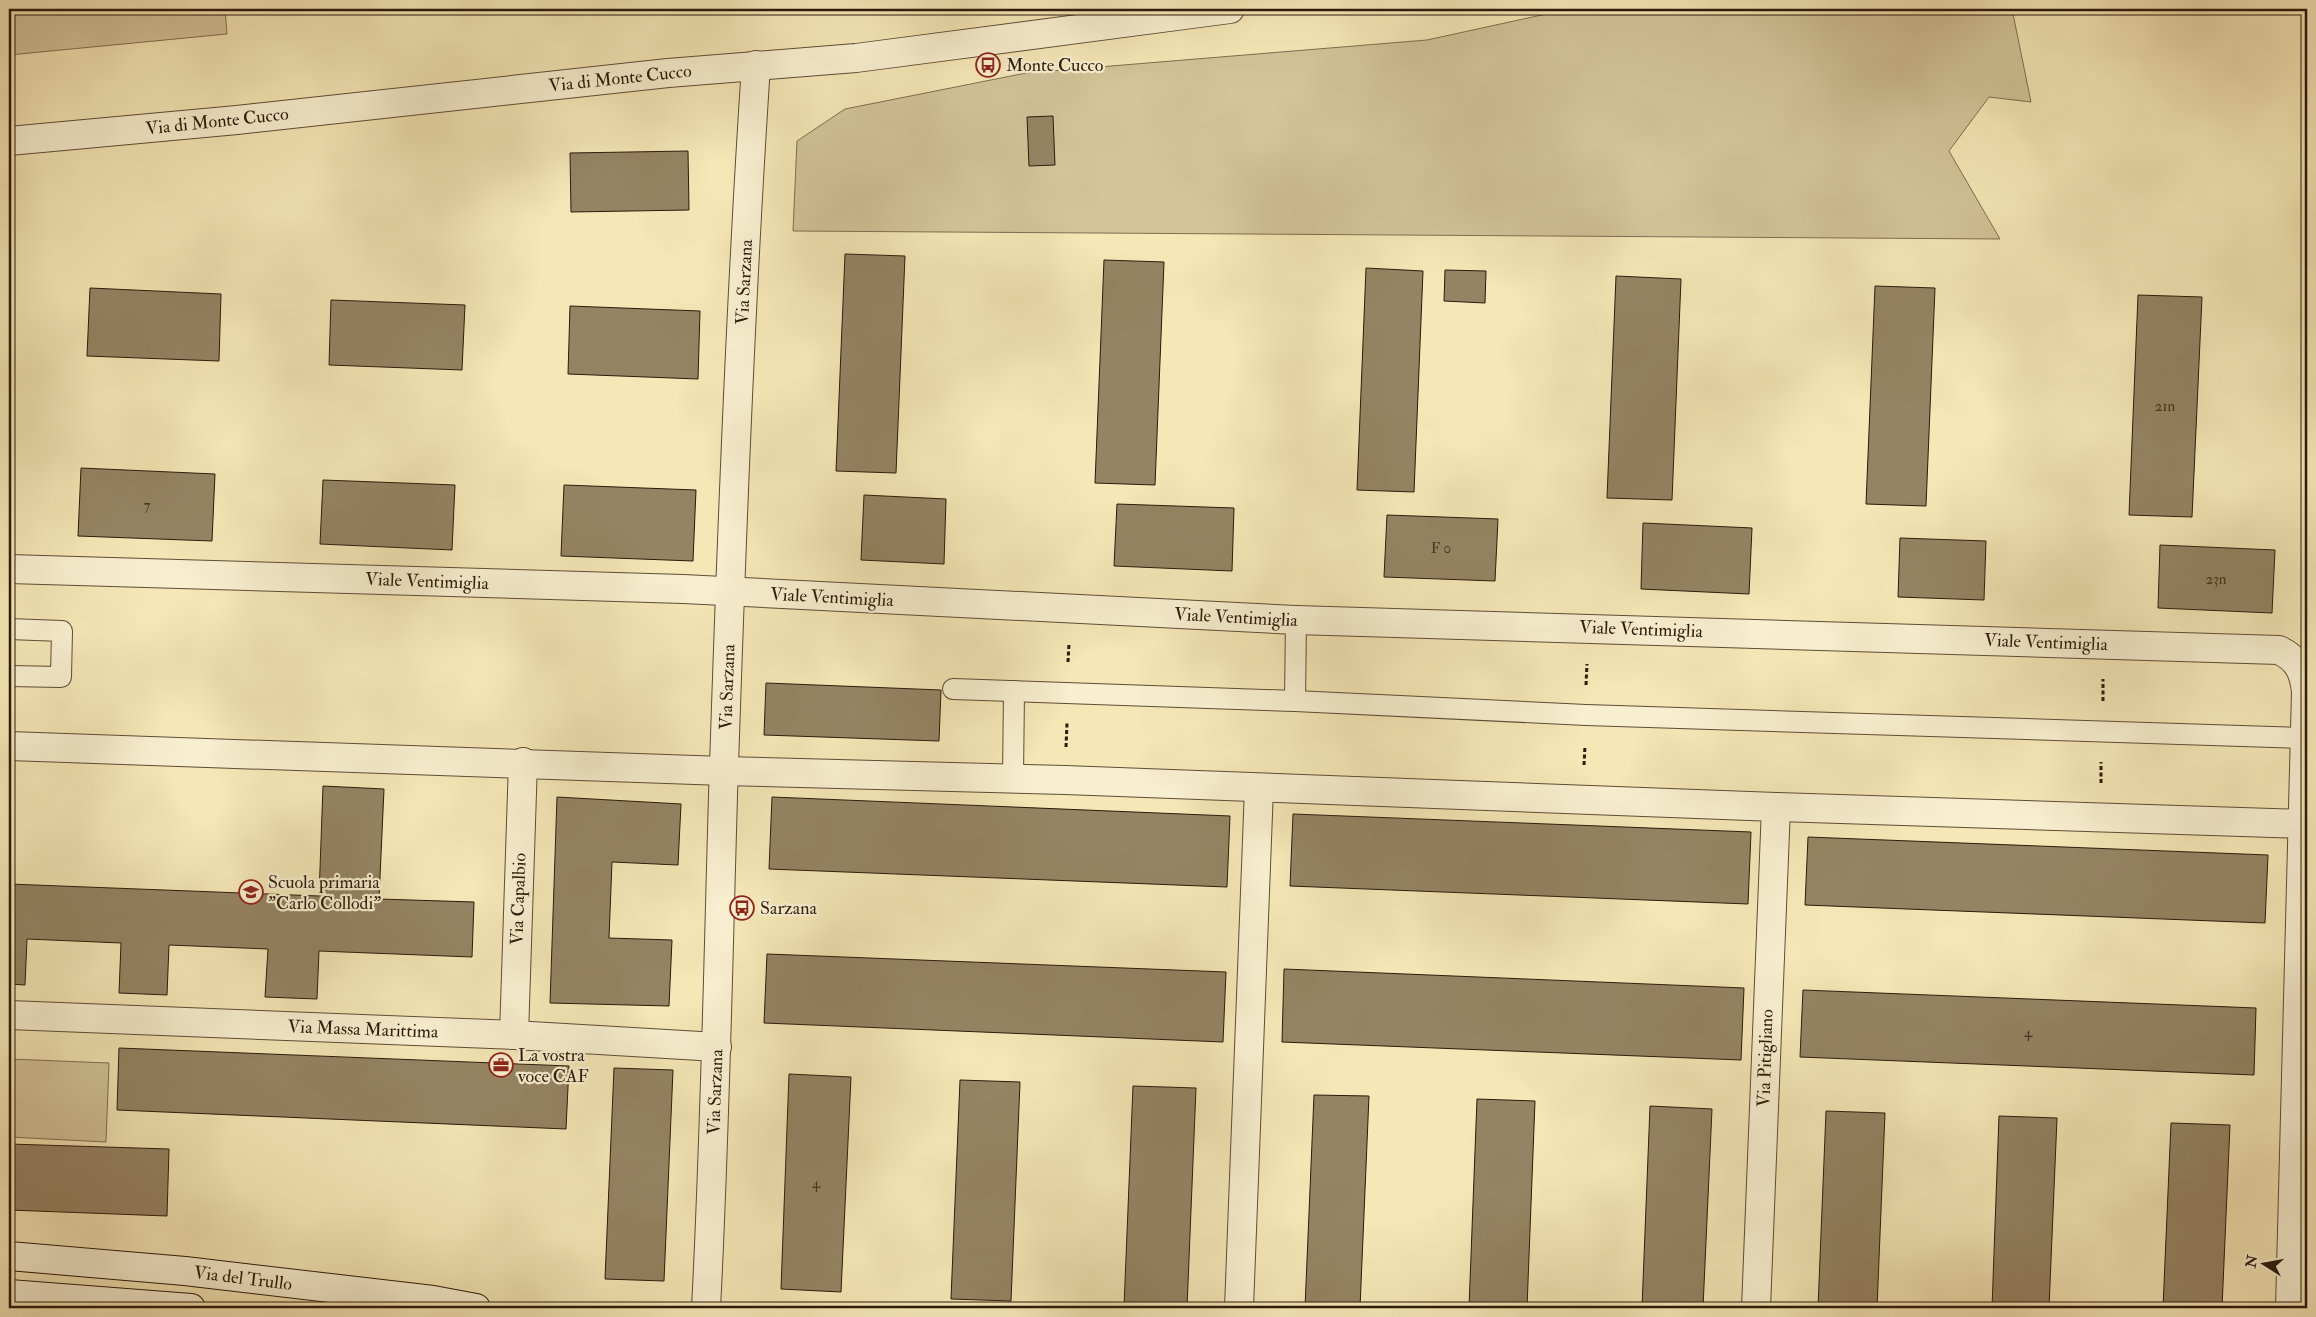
<svg xmlns="http://www.w3.org/2000/svg" width="2316" height="1317" viewBox="0 0 2316 1317" font-family="'IM FELL Double Pica',serif">
  <style>
    .green { fill: #d3c499; stroke: #806e52 }
    .building { fill: #958464; stroke: #2c190b }
    .lines { fill: none; stroke-linecap: round; stroke-linejoin: round }
    .lane-casing { stroke: #5e4c36; stroke-width: 22 }
    .street-casing { stroke: #5e4c36; stroke-width: 30 }
    .secondary-casing { stroke: #2c190b; stroke-width: 30 }
    .path { stroke: #2c190b; stroke-width: 3; stroke-dasharray: 4 2.5; stroke-linecap: butt }
    .lane { stroke: #f8efd0; stroke-width: 20 }
    .street { stroke: #f8efd0; stroke-width: 28 }
    .secondary { stroke: #f8efd0; stroke-width: 28 }
    .labels { text-anchor: middle; stroke-width: 4.5; stroke-linejoin: round; paint-order: stroke }
    .number-label { font-size: 15px; fill: #463421 }
    .poi-label { font-size: 18px; fill: #2c190b; stroke: #f8efd0; text-anchor: start }
    .street-label { font-size: 18px; fill: #2c190b; stroke: #f8efd0 }
  </style>
  <rect width="100%" height="100%" fill="#f5e7b6"/>
  <filter id="stains"><feTurbulence type="fractalNoise" baseFrequency=".004" numOctaves="4"/><feColorMatrix values="0 0 0 0 .2 0 0 0 0 .09 0 0 0 0 .02 0 0 0 .5 -.17"/></filter>
  <radialGradient id="worn" r=".72"><stop offset=".6" stop-color="#630" stop-opacity="0"/><stop offset="1" stop-color="#630" stop-opacity=".3"/></radialGradient>
  <!-- green -->
  <g class="green">
    <path d="M 9,9 L 225,9 L 227,34 L 9,55 Z"/>
    <path d="M 1569,9 L 2012,9 L 2031,102 L 1989,97 L 1949,151 L 2000,239 L 793,231 L 797,141 L 845,109 L 1026,73 L 1427,40 Z"/>
    <path d="M 9,1059 L 109,1063 L 106,1142 L 9,1137 Z"/>
  </g>
  <!-- building -->
  <g class="building">
    <path d="M 1053,116 L 1055,165 L 1029,166 L 1027,117 Z"/>
    <path d="M 688,151 L 689,210 L 571,212 L 570,153 Z"/>
    <path d="M 845,254 L 905,256 L 896,473 L 836,471 Z"/>
    <path d="M 1104,260 L 1164,262 L 1155,485 L 1095,483 Z"/>
    <path d="M 1366,268 L 1423,271 L 1414,492 L 1357,490 Z"/>
    <path d="M 1445,270 L 1486,271 L 1485,303 L 1444,301 Z"/>
    <path d="M 1616,276 L 1681,279 L 1672,500 L 1607,498 Z"/>
    <path d="M 1875,286 L 1935,288 L 1926,506 L 1866,504 Z"/>
    <path d="M 90,288 L 221,294 L 219,361 L 87,356 Z"/>
    <path d="M 2138,295 L 2202,297 L 2192,517 L 2129,515 Z"/>
    <path d="M 331,300 L 465,305 L 462,370 L 329,365 Z"/>
    <path d="M 570,306 L 700,311 L 698,379 L 568,374 Z"/>
    <path d="M 81,468 L 215,474 L 212,541 L 78,536 Z"/>
    <path d="M 323,480 L 455,485 L 452,550 L 320,544 Z"/>
    <path d="M 564,485 L 696,490 L 693,561 L 561,556 Z"/>
    <path d="M 864,495 L 946,499 L 944,564 L 861,560 Z"/>
    <path d="M 1117,504 L 1234,508 L 1232,571 L 1114,566 Z"/>
    <path d="M 1387,515 L 1498,519 L 1495,581 L 1384,577 Z"/>
    <path d="M 1643,523 L 1752,528 L 1749,594 L 1641,589 Z"/>
    <path d="M 1900,538 L 1986,541 L 1984,600 L 1898,597 Z"/>
    <path d="M 2160,545 L 2275,550 L 2272,613 L 2158,608 Z"/>
    <path d="M 766,683 L 941,690 L 939,741 L 764,735 Z"/>
    <path d="M 323,786 L 384,789 L 379,899 L 474,902 L 472,957 L 319,951 L 317,999 L 265,997 L 268,949 L 169,945 L 167,995 L 119,993 L 121,943 L 27,939 L 25,985 L 9,984 L 9,884 L 319,896 Z"/>
    <path d="M 557,797 L 681,804 L 678,865 L 612,862 L 609,938 L 672,940 L 669,1006 L 550,1003 Z"/>
    <path d="M 772,797 L 1230,816 L 1227,887 L 769,869 Z"/>
    <path d="M 1293,814 L 1751,832 L 1748,904 L 1290,886 Z"/>
    <path d="M 1808,837 L 2268,855 L 2265,923 L 1805,905 Z"/>
    <path d="M 767,954 L 1226,972 L 1223,1042 L 764,1023 Z"/>
    <path d="M 1284,969 L 1744,988 L 1741,1060 L 1282,1042 Z"/>
    <path d="M 1803,990 L 2256,1008 L 2254,1075 L 1800,1057 Z"/>
    <path d="M 119,1048 L 569,1066 L 566,1129 L 117,1110 Z"/>
    <path d="M 614,1068 L 673,1070 L 664,1281 L 605,1279 Z"/>
    <path d="M 789,1074 L 851,1077 L 841,1292 L 781,1289 Z"/>
    <path d="M 960,1080 L 1020,1082 L 1011,1301 L 951,1299 Z"/>
    <path d="M 1133,1086 L 1196,1088 L 1187,1308 L 1124,1307 Z"/>
    <path d="M 1314,1095 L 1369,1096 L 1360,1308 L 1305,1308 Z"/>
    <path d="M 1477,1099 L 1535,1101 L 1527,1308 L 1469,1308 Z"/>
    <path d="M 1650,1106 L 1712,1109 L 1703,1308 L 1642,1308 Z"/>
    <path d="M 1826,1111 L 1885,1113 L 1877,1308 L 1818,1308 Z"/>
    <path d="M 1999,1116 L 2057,1118 L 2049,1308 L 1992,1308 Z"/>
    <path d="M 2171,1123 L 2230,1125 L 2222,1308 L 2163,1308 Z"/>
    <path d="M 9,1144 L 169,1149 L 167,1216 L 9,1210 Z"/>
  </g>
  <g class="lines">
    <!-- lane casing -->
    <g class="lane-casing">
      <g id="lane">
        <path d="M 9,629 L 62,631 L 61,677 L 9,676"/>
        <path d="M 953,689 L 1295,701 L 1586,715 L 2305,738"/>
        <path d="M 1295,701 L 1296,620"/>
        <path d="M 1013,778 L 1014,691"/>
      </g>
    </g>
    <!-- street casing -->
    <g class="street-casing">
      <g id="street">
        <path d="M 9,141 L 237,120 L 668,73 L 856,58 L 1230,9"/>
        <path d="M 9,569 L 683,589 L 1296,620 L 2279,650 C 2298,659 2304,672 2306,692 L 2290,1308"/>
        <path d="M 9,746 L 724,771 L 1065,780 L 1776,807 L 2307,824"/>
        <path d="M 9,1015 L 514,1035 L 717,1047"/>
        <path d="M 514,1035 L 523,762"/>
        <path d="M 706,1308 C 715,1138 718,967 723,796 C 731,552 740,309 756,65"/>
        <path d="M 1239,1308 L 1259,788"/>
        <path d="M 1756,1308 L 1776,807"/>
      </g>
    </g>
    <!-- secondary casing -->
    <g class="secondary-casing">
      <g id="secondary">
        <path d="M 9,1256 L 185,1271 L 433,1300 L 476,1308"/>
        <path d="M 9,1294 L 191,1308"/>
      </g>
    </g>
    <!-- path -->
    <g class="path">
      <path d="M 1068,662 L 1069,643"/>
      <path d="M 1586,685 L 1587,664"/>
      <path d="M 2103,701 L 2103,679"/>
      <path d="M 1066,747 L 1067,723"/>
      <path d="M 1584,765 L 1585,746"/>
      <path d="M 2101,783 L 2101,762"/>
    </g>
    <!-- lane -->
    <use href="#lane" class="lane"/>
    <!-- street -->
    <use href="#street" class="street"/>
    <!-- secondary -->
    <use href="#secondary" class="secondary"/>
  </g>
  <!-- icons -->
  <defs>
    <g id="bus-ring" transform="scale(1.25)"><circle r="9.5" fill="#f8efd0" stroke="#8f2418" stroke-width="1.5"/><path d="M-5-6H5V4H4V6H2V4H-2V6H-4V4H-5ZM-3.5-4V0h7V-4ZM-3.5 1.2v1.5H-2V1.2ZM2 1.2v1.5H3.5V1.2Z" fill="#8f2418"/></g>
    <g id="school-ring" transform="scale(1.25)"><circle r="9.5" fill="#f8efd0" stroke="#8f2418" stroke-width="1.5"/><path d="M0-5L7-2L0 1L-7-2ZM-4 1L0 2.5L4 1V4Q0 6-4 4Z" fill="#8f2418"/></g>
    <g id="office-ring" transform="scale(1.25)"><circle r="9.5" fill="#f8efd0" stroke="#8f2418" stroke-width="1.5"/><path d="M-6-3h4V-5.5h4V-3h4V5H-6ZM-1-4.5V-3h2v-1.5ZM-6 0V1H6V0Z" fill="#8f2418"/></g>
  </defs>
  <g fill-rule="evenodd">
    <use href="#bus-ring" x="988" y="65"/>
    <use href="#school-ring" x="251" y="892"/>
    <use href="#bus-ring" x="742" y="908"/>
    <use href="#office-ring" x="501" y="1065"/>
  </g>
  <g class="labels">
    <!-- number labels -->
    <g class="number-label">
      <text x="2165" y="411">21n</text>
      <text x="147" y="510">7</text>
      <text x="1441" y="553">F 0</text>
      <text x="2216" y="584">23n</text>
      <text x="2028" y="1037">4</text>
      <text x="816" y="1188">4</text>
    </g>
    <!-- poi labels -->
    <g class="poi-label">
      <text x="1006" y="71">Monte Cucco</text>
      <text x="268" y="888">Scuola primaria<tspan x="268" dy="21">"Carlo Collodi"</tspan></text>
      <text x="760" y="914">Sarzana</text>
      <text x="518" y="1061">La vostra<tspan x="518" dy="21">voce CAF</tspan></text>
    </g>
    <!-- street labels -->
    <g class="street-label">
      <text transform="translate(620 78) rotate(-6)" y="6">Via di Monte Cucco</text>
      <text transform="translate(217 121) rotate(-6)" y="6">Via di Monte Cucco</text>
      <text transform="translate(744 282) rotate(-87)" y="6">Via Sarzana</text>
      <text transform="translate(427 581) rotate(2)" y="6">Viale Ventimiglia</text>
      <text transform="translate(832 597) rotate(3)" y="6">Viale Ventimiglia</text>
      <text transform="translate(1236 617) rotate(3)" y="6">Viale Ventimiglia</text>
      <text transform="translate(1641 629) rotate(2)" y="6">Viale Ventimiglia</text>
      <text transform="translate(2046 642) rotate(2)" y="6">Viale Ventimiglia</text>
      <text transform="translate(727 687) rotate(-88)" y="6">Via Sarzana</text>
      <text transform="translate(518 899) rotate(-88)" y="6">Via Capalbio</text>
      <text transform="translate(363 1029) rotate(2)" y="6">Via Massa Marittima</text>
      <text transform="translate(1765 1058) rotate(-88)" y="6">Via Pitigliano</text>
      <text transform="translate(715 1092) rotate(-88)" y="6">Via Sarzana</text>
      <text transform="translate(243 1278) rotate(7)" y="6">Via del Trullo</text>
    </g>
  </g>
  <!-- margin -->
  <rect width="2316" height="1317" fill="none" stroke="#f5e7b6" stroke-width="30"/>
  <rect x="10" y="10" width="2296" height="1297" fill="none" stroke="#2c190b" stroke-width="2.5"/>
  <rect x="15" y="15" width="2286" height="1287" fill="none" stroke="#2c190b"/>
  <!-- north arrow -->
  <g transform="translate(2264 1264) rotate(281)" stroke="#f8efd0" stroke-width="4" paint-order="stroke">
  <path d="M0-4L9 19L0 12L-9 19Z" fill="#2c190b"/>
  <text y="-8" font-size="14" font-weight="bold" text-anchor="middle" fill="#2c190b">N</text>
  </g>
  <rect width="100%" height="100%" filter="url(#stains)"/>
  <rect width="100%" height="100%" fill="url(#worn)"/>
</svg>
